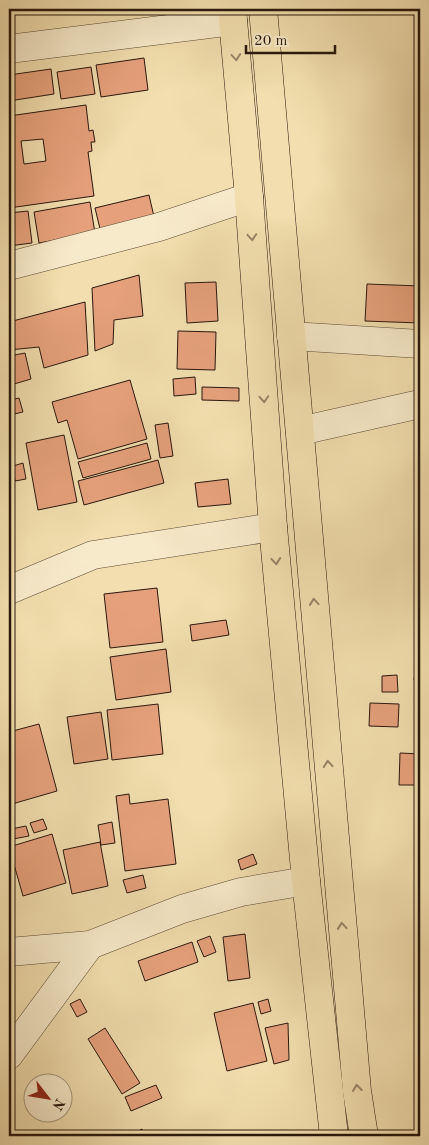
<svg xmlns="http://www.w3.org/2000/svg" width="429" height="1145" viewBox="0 0 429 1145" font-family="'Old Standard TT',serif">
  <style>
    .building { fill: #e6a17c; stroke: #29180d; fill-rule: evenodd }
    .lines { fill: none; stroke-linecap: round; stroke-linejoin: round }
    .minor-casing { stroke: #5b4a35; stroke-width: 29 }
    .major-casing { stroke: #29180d; stroke-width: 29 }
    .minor { stroke: #f7eaca; stroke-width: 28 }
    .major { stroke: #f2deae; stroke-width: 28 }
    .oneway { stroke: #988566 }
  </style>
  <rect width="100%" height="100%" fill="#f2deae"/>
  <filter id="stains"><feTurbulence type="fractalNoise" baseFrequency=".004" numOctaves="4"/><feColorMatrix values="0 0 0 0 .2 0 0 0 0 .09 0 0 0 0 .02 0 0 0 .5 -.17"/></filter>
  <radialGradient id="worn" r=".72"><stop offset=".6" stop-color="#630" stop-opacity="0"/><stop offset="1" stop-color="#630" stop-opacity=".3"/></radialGradient>
  <!-- building -->
  <g class="building">
    <path d="M 144,58 L 148,90 L 101,97 L 96,65 Z"/>
    <path d="M 91,67 L 95,94 L 61,99 L 57,72 Z"/>
    <path d="M 51,69 L 54,94 L 9,101 L 9,75 Z"/>
    <path d="M 86,105 L 89,131 L 93,130 L 95,142 L 91,142 L 92,151 L 88,152 L 94,196 L 9,208 L 9,116 ZM 43,139 L 46,161 L 24,164 L 21,141 Z"/>
    <path d="M 149,195 L 155,221 L 101,233 L 95,208 Z"/>
    <path d="M 90,202 L 95,233 L 39,243 L 34,212 Z"/>
    <path d="M 28,211 L 32,243 L 9,246 L 9,213 Z"/>
    <path d="M 139,275 L 143,316 L 114,320 L 113,344 L 95,351 L 92,288 Z"/>
    <path d="M 216,282 L 218,321 L 187,323 L 185,283 Z"/>
    <path d="M 367,284 L 420,286 L 420,323 L 365,321 Z"/>
    <path d="M 85,302 L 88,355 L 44,368 L 39,347 L 9,350 L 9,322 Z"/>
    <path d="M 178,331 L 216,332 L 215,370 L 177,369 Z"/>
    <path d="M 25,353 L 31,379 L 14,384 L 9,356 Z"/>
    <path d="M 195,377 L 196,394 L 174,396 L 173,379 Z"/>
    <path d="M 130,380 L 147,439 L 78,459 L 67,420 L 58,423 L 52,402 Z"/>
    <path d="M 202,387 L 239,388 L 239,401 L 202,400 Z"/>
    <path d="M 19,398 L 23,412 L 14,414 L 10,400 Z"/>
    <path d="M 168,423 L 173,456 L 160,458 L 155,425 Z"/>
    <path d="M 64,435 L 77,502 L 38,510 L 26,443 Z"/>
    <path d="M 147,443 L 151,459 L 83,478 L 78,462 Z"/>
    <path d="M 158,460 L 164,483 L 84,505 L 78,481 Z"/>
    <path d="M 23,463 L 26,479 L 15,481 L 13,466 Z"/>
    <path d="M 228,479 L 231,504 L 198,507 L 195,483 Z"/>
    <path d="M 416,489 L 420,489 L 420,518 Z"/>
    <path d="M 157,588 L 163,642 L 110,648 L 104,594 Z"/>
    <path d="M 226,620 L 229,635 L 192,641 L 190,625 Z"/>
    <path d="M 420,642 L 420,681 L 414,680 Z"/>
    <path d="M 166,649 L 171,692 L 116,700 L 110,657 Z"/>
    <path d="M 397,675 L 398,692 L 382,692 L 382,676 Z"/>
    <path d="M 370,703 L 399,704 L 398,727 L 369,726 Z"/>
    <path d="M 158,704 L 163,754 L 112,760 L 107,710 Z"/>
    <path d="M 101,712 L 108,759 L 74,764 L 67,717 Z"/>
    <path d="M 39,724 L 57,791 L 12,804 L 9,793 L 9,732 Z"/>
    <path d="M 400,753 L 420,754 L 420,785 L 399,785 Z"/>
    <path d="M 129,794 L 130,804 L 168,799 L 176,864 L 125,871 L 116,796 Z"/>
    <path d="M 43,819 L 47,829 L 34,833 L 30,823 Z"/>
    <path d="M 112,822 L 115,843 L 101,845 L 98,825 Z"/>
    <path d="M 26,826 L 29,836 L 13,839 L 11,829 Z"/>
    <path d="M 52,834 L 66,883 L 23,896 L 9,847 Z"/>
    <path d="M 100,842 L 108,886 L 72,894 L 63,850 Z"/>
    <path d="M 253,854 L 257,864 L 241,870 L 238,860 Z"/>
    <path d="M 143,875 L 146,888 L 127,893 L 123,880 Z"/>
    <path d="M 245,934 L 250,978 L 228,981 L 223,937 Z"/>
    <path d="M 210,936 L 216,952 L 204,957 L 197,941 Z"/>
    <path d="M 192,942 L 198,962 L 145,981 L 138,961 Z"/>
    <path d="M 80,999 L 87,1012 L 77,1017 L 70,1004 Z"/>
    <path d="M 268,999 L 271,1011 L 261,1014 L 258,1002 Z"/>
    <path d="M 253,1003 L 267,1061 L 227,1071 L 214,1013 Z"/>
    <path d="M 288,1023 L 289,1060 L 274,1064 L 265,1028 Z"/>
    <path d="M 105,1028 L 140,1083 L 122,1094 L 88,1039 Z"/>
    <path d="M 156,1085 L 162,1098 L 131,1111 L 125,1097 Z"/>
    <path d="M 142,1129 L 146,1136 L 129,1136 Z"/>
  </g>
  <g class="lines">
    <!-- minor casing -->
    <g class="minor-casing">
      <g id="minor">
        <path d="M 9,49 L 233,21"/>
        <path d="M 9,266 L 159,227 L 249,197"/>
        <path d="M 291,336 L 420,344"/>
        <path d="M 300,431 L 420,404"/>
        <path d="M 9,590 L 93,555 L 273,527"/>
        <path d="M 9,952 L 90,945 L 182,909 L 241,892 L 306,881"/>
        <path d="M 9,1055 L 90,945"/>
      </g>
    </g>
    <!-- major casing -->
    <g class="major-casing">
      <g id="major">
        <path d="M 232,9 L 249,197 L 273,527 L 306,881 L 334,1136"/>
        <path d="M 263,9 L 357,1091 L 364,1136"/>
      </g>
    </g>
    <!-- minor -->
    <use href="#minor" class="minor"/>
    <!-- major -->
    <use href="#major" class="major"/>
  </g>
  <!-- one-way arrows -->
  <defs><path id="oneway-chevron" d="M-2-3.5L2.5 0L-2 3.5" fill="none" stroke-width="1.6" stroke-linecap="round" stroke-linejoin="round" transform="scale(1.25)"/></defs>
  <g class="oneway">
    <use href="#oneway-chevron" transform="translate(236 57) rotate(85)"/>
    <use href="#oneway-chevron" transform="translate(252 237) rotate(86)"/>
    <use href="#oneway-chevron" transform="translate(264 399) rotate(86)"/>
    <use href="#oneway-chevron" transform="translate(276 561) rotate(85)"/>
    <use href="#oneway-chevron" transform="translate(314 602) rotate(-95)"/>
    <use href="#oneway-chevron" transform="translate(328 764) rotate(-95)"/>
    <use href="#oneway-chevron" transform="translate(342 926) rotate(-95)"/>
    <use href="#oneway-chevron" transform="translate(357 1088) rotate(-97)"/>
  </g>
  <!-- margin -->
  <rect width="429" height="1145" fill="none" stroke="#f2deae" stroke-width="30"/>
  <rect x="10" y="10" width="409" height="1125" fill="none" stroke="#29180d" stroke-width="2.5"/>
  <rect x="15" y="15" width="399" height="1115" fill="none" stroke="#29180d"/>
  <!-- north arrow -->
  <g transform="translate(48 1098) rotate(121)"><circle r="24" fill="#f7eaca" stroke="#a5967e"/>
  <path d="M0-4L9 19L0 12L-9 19Z" fill="#8f2418"/>
  <text y="-8" font-size="14" font-weight="bold" text-anchor="middle" fill="#29180d">N</text>
  </g>
  <!-- scale -->
  <path d="M246 45v8h89v-8" fill="none" stroke="#29180d" stroke-width="2.5"/>
  <text x="254" y="45" font-size="15" fill="#29180d" stroke="#f7eaca" stroke-width="4" paint-order="stroke">20 m</text>
  <rect width="100%" height="100%" filter="url(#stains)"/>
  <rect width="100%" height="100%" fill="url(#worn)"/>
</svg>
